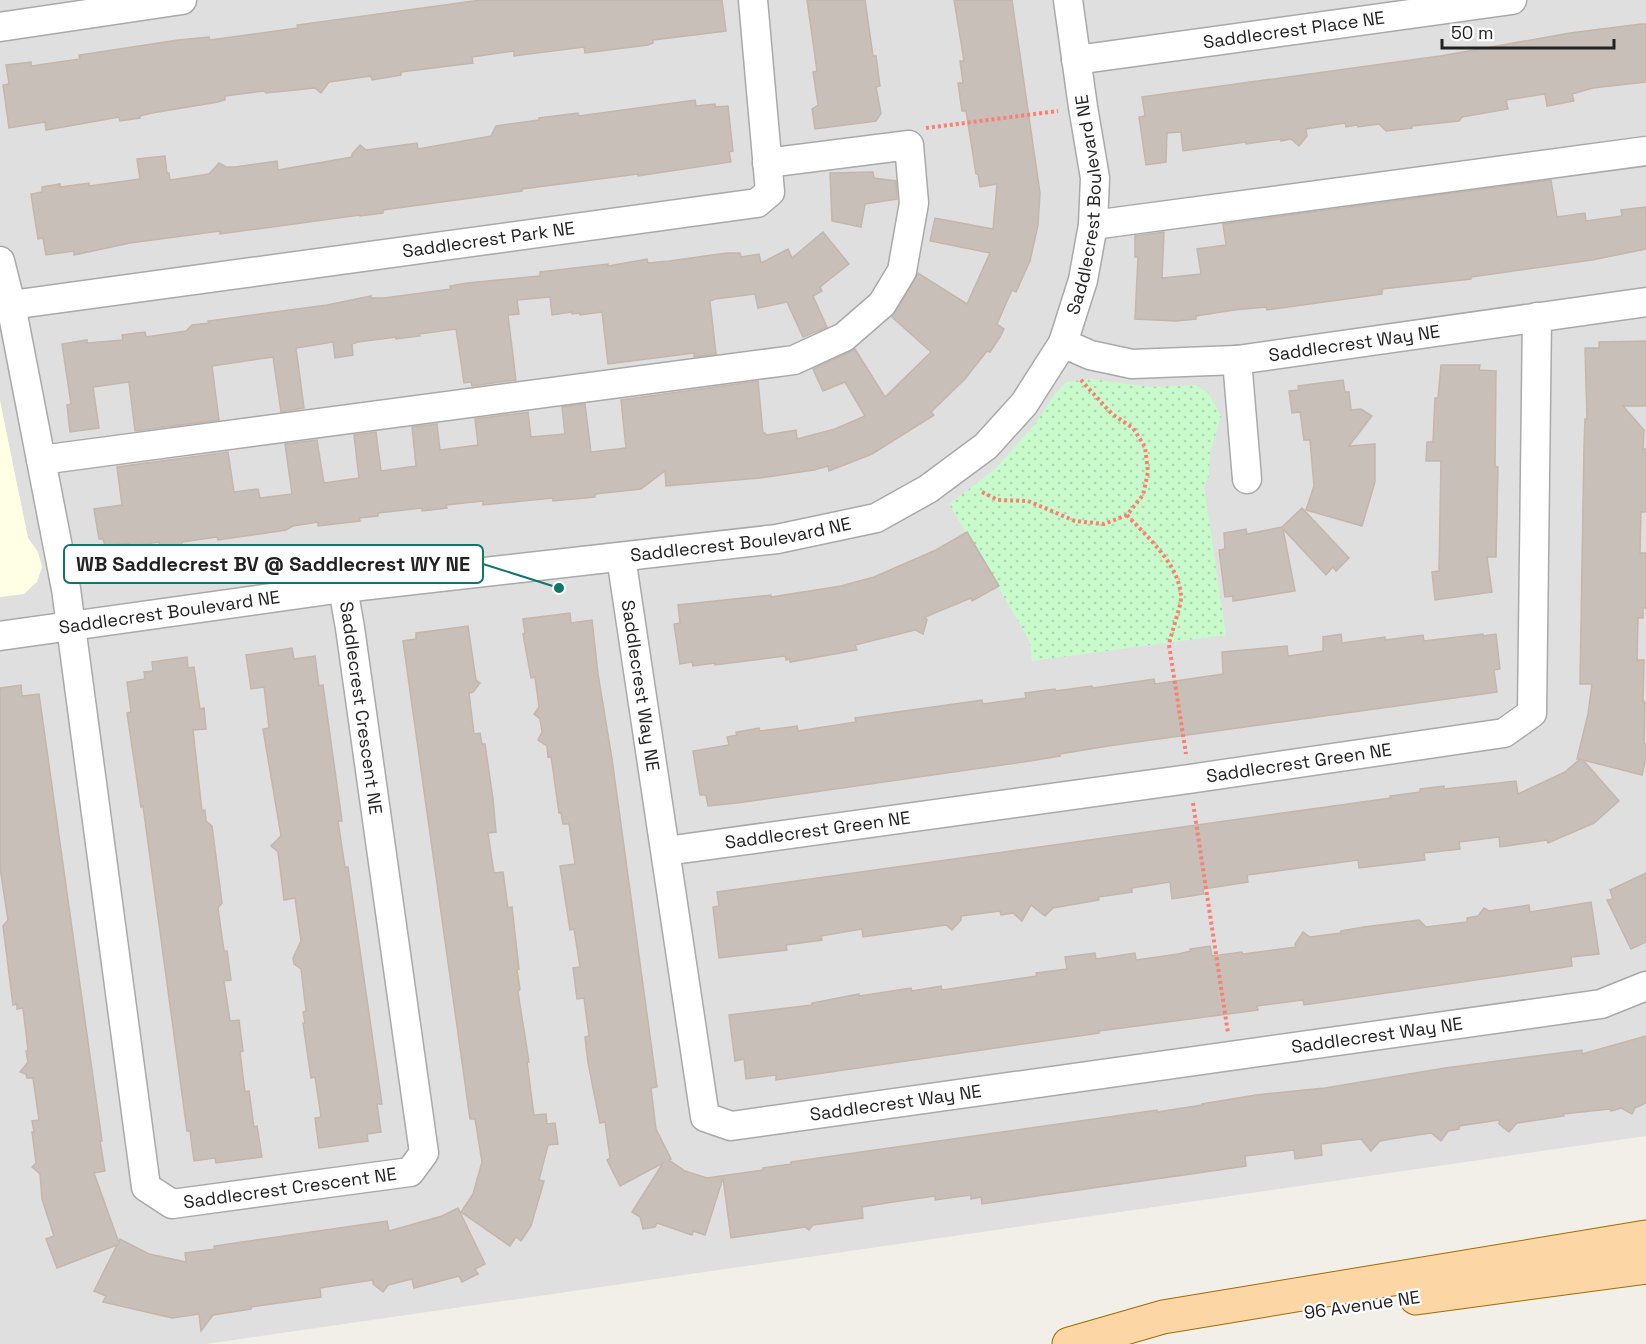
<svg xmlns="http://www.w3.org/2000/svg" width="1646" height="1344" viewBox="0 0 1646 1344" font-family="'Space Grotesk',sans-serif">
  <style>
    .residential { fill: #e0dfdf }
    .education { fill: #ffffe5 }
    .park { fill: url(#park-dots) }
    .building { fill: #c7bfb8; stroke: #c4b6ab; stroke-width: 1.5 }
    .lines { fill: none; stroke-linecap: round; stroke-linejoin: round }
    .minor-casing { stroke: #a9a9a9; stroke-width: 31 }
    .major-casing { stroke: #a06b00; stroke-width: 35 }
    .path { stroke: #fa8072; stroke-width: 4; stroke-dasharray: 3 3; stroke-linecap: butt }
    .minor { stroke: #fff; stroke-width: 28 }
    .major { stroke: #fcd6a4; stroke-width: 33 }
    .labels { text-anchor: middle; stroke-width: 4.5; stroke-linejoin: round; paint-order: stroke }
    .street-label { font-size: 18px; fill: #222; stroke: #fff }
    .leader { fill: none; stroke: #0f766e; stroke-width: 2 }
    .callout-dot { fill: #0f766e; stroke: #fff; stroke-width: 2 }
    .callout { fill: #fff; stroke: #0f766e; stroke-width: 2 }
    .callout-label { font-size: 20px; text-anchor: middle; font-weight: bold; fill: #222 }
  </style>
  <defs>
    <pattern id="park-dots" width="8" height="8" patternUnits="userSpaceOnUse" patternTransform="scale(1.5)"><rect width="8" height="8" fill="#c8facc"/><path d="M2 2h.1M6 6h.1" fill="none" stroke="#acd6af" stroke-width="1.8" stroke-linecap="round"/></pattern>
  </defs>
  <rect width="100%" height="100%" fill="#f2efe9"/>
  <!-- residential -->
  <path class="residential" d="M 0,0 L 1646,0 L 1646,1136 L 206,1344 L 0,1344 L 0,597 L 25,593 L 38,552 L 28,539 L 0,401 Z"/>
  <!-- education -->
  <path class="education" d="M 0,401 L 28,538 L 38,552 L 42,567 L 37,582 L 24,594 L 0,597 Z"/>
  <!-- park -->
  <path class="park" d="M 1091,379 L 1151,387 L 1196,385 L 1209,394 L 1221,416 L 1210,454 L 1209,476 L 1204,487 L 1226,635 L 1032,661 L 1029,640 L 949,504 L 994,470 L 1035,424 L 1055,394 L 1066,382 Z"/>
  <!-- building -->
  <g class="building">
    <path d="M 481,0 L 722,0 L 726,31 L 653,40 L 653,43 L 648,45 L 585,53 L 584,47 L 514,56 L 514,51 L 472,57 L 473,63 L 401,72 L 401,75 L 372,80 L 371,76 L 329,82 L 321,93 L 315,88 L 266,93 L 264,91 L 225,96 L 225,100 L 218,102 L 152,113 L 140,116 L 140,118 L 120,121 L 119,117 L 46,130 L 45,122 L 9,128 L 3,85 L 9,84 L 6,65 L 31,62 L 31,66 L 80,59 L 79,55 L 178,40 L 209,37 L 210,40 L 298,28 L 297,25 Z"/>
    <path d="M 807,0 L 865,0 L 873,56 L 876,56 L 880,86 L 876,87 L 881,113 L 876,121 L 815,129 L 812,109 L 818,105 L 813,72 L 817,71 Z"/>
    <path d="M 954,0 L 1012,0 L 1040,193 L 1038,225 L 1030,261 L 1016,292 L 1012,290 L 997,324 L 1004,329 L 1000,337 L 990,352 L 987,351 L 965,379 L 931,412 L 934,415 L 872,454 L 829,471 L 828,466 L 814,470 L 760,478 L 666,486 L 665,471 L 641,489 L 595,494 L 595,497 L 553,501 L 553,498 L 483,505 L 483,501 L 446,505 L 447,508 L 422,511 L 422,508 L 378,513 L 378,516 L 359,518 L 360,521 L 318,526 L 318,522 L 293,526 L 286,530 L 260,534 L 218,540 L 217,537 L 182,542 L 182,545 L 173,546 L 161,558 L 159,542 L 132,546 L 129,543 L 105,546 L 103,539 L 99,539 L 94,509 L 122,505 L 117,467 L 228,452 L 234,492 L 258,489 L 260,498 L 292,494 L 285,444 L 317,440 L 324,483 L 359,478 L 354,435 L 376,432 L 381,471 L 416,466 L 412,427 L 437,424 L 440,450 L 478,445 L 475,419 L 528,412 L 531,437 L 565,434 L 562,407 L 585,404 L 591,452 L 626,448 L 621,400 L 758,381 L 763,433 L 765,433 L 766,435 L 796,430 L 797,439 L 835,429 L 865,416 L 845,382 L 823,391 L 813,369 L 855,349 L 885,397 L 931,352 L 892,317 L 918,273 L 967,304 L 990,253 L 930,241 L 935,218 L 993,229 L 997,184 L 980,187 L 978,174 L 976,174 L 966,111 L 962,111 L 958,83 L 963,83 L 960,61 L 964,61 Z"/>
    <path d="M 1641,24 L 1646,24 L 1646,82 L 1593,88 L 1572,94 L 1574,101 L 1547,106 L 1545,94 L 1506,100 L 1508,109 L 1462,117 L 1459,121 L 1412,126 L 1412,128 L 1386,131 L 1379,124 L 1358,127 L 1357,125 L 1346,127 L 1345,123 L 1306,129 L 1307,136 L 1299,146 L 1291,139 L 1281,141 L 1281,139 L 1246,144 L 1246,142 L 1183,151 L 1181,132 L 1167,133 L 1166,162 L 1146,165 L 1139,117 L 1145,116 L 1142,97 L 1440,56 L 1570,33 Z"/>
    <path d="M 695,100 L 696,106 L 715,104 L 715,107 L 728,106 L 733,151 L 729,152 L 731,162 L 638,176 L 638,174 L 522,189 L 522,191 L 383,210 L 383,213 L 360,216 L 360,215 L 220,234 L 220,231 L 130,243 L 74,255 L 74,251 L 46,255 L 43,238 L 38,239 L 31,194 L 42,192 L 42,187 L 60,184 L 60,187 L 89,183 L 89,186 L 140,179 L 137,159 L 165,156 L 167,173 L 169,173 L 170,180 L 209,174 L 219,163 L 226,167 L 235,167 L 277,161 L 278,170 L 352,157 L 352,154 L 360,145 L 366,150 L 417,143 L 418,149 L 491,136 L 496,126 L 539,120 L 539,118 L 578,113 L 579,116 Z"/>
    <path d="M 873,172 L 874,178 L 896,181 L 897,199 L 865,204 L 861,227 L 832,221 L 830,173 Z"/>
    <path d="M 1551,180 L 1557,217 L 1585,213 L 1586,221 L 1622,216 L 1621,210 L 1646,207 L 1646,249 L 1592,260 L 1471,277 L 1471,279 L 1382,289 L 1382,294 L 1267,310 L 1266,307 L 1234,310 L 1196,316 L 1196,319 L 1176,321 L 1135,319 L 1138,257 L 1135,257 L 1135,236 L 1164,232 L 1162,278 L 1201,274 L 1197,249 L 1226,245 L 1223,224 Z"/>
    <path d="M 823,232 L 849,264 L 820,287 L 822,291 L 813,296 L 827,327 L 803,337 L 787,302 L 758,308 L 755,294 L 715,299 L 710,301 L 716,354 L 694,357 L 694,353 L 608,364 L 602,312 L 580,315 L 580,313 L 572,314 L 572,312 L 552,315 L 550,297 L 517,300 L 519,314 L 508,315 L 516,380 L 472,386 L 471,382 L 464,383 L 456,329 L 419,334 L 420,336 L 396,339 L 396,337 L 358,342 L 352,344 L 353,355 L 335,358 L 333,342 L 296,348 L 304,408 L 281,412 L 273,357 L 212,366 L 219,420 L 135,431 L 129,382 L 93,387 L 99,428 L 70,432 L 67,405 L 71,404 L 62,344 L 87,340 L 87,343 L 123,340 L 122,335 L 145,332 L 146,337 L 186,331 L 192,325 L 209,323 L 208,321 L 327,305 L 371,296 L 371,298 L 384,298 L 451,289 L 450,286 L 467,283 L 540,276 L 540,272 L 608,264 L 608,266 L 647,259 L 648,263 L 669,261 L 727,253 L 740,253 L 741,257 L 759,254 L 761,263 L 788,249 L 792,258 Z"/>
    <path d="M 1646,341 L 1646,406 L 1623,406 L 1644,430 L 1643,449 L 1646,449 L 1646,512 L 1641,512 L 1640,553 L 1646,553 L 1646,608 L 1643,608 L 1643,618 L 1638,618 L 1637,660 L 1644,660 L 1643,701 L 1645,702 L 1644,743 L 1646,744 L 1646,758 L 1642,775 L 1583,760 L 1619,801 L 1594,823 L 1548,843 L 1547,840 L 1500,847 L 1499,837 L 1459,842 L 1460,849 L 1424,853 L 1425,860 L 1359,868 L 1358,860 L 1247,875 L 1248,882 L 1203,889 L 1204,894 L 1172,899 L 1170,882 L 1132,888 L 1132,892 L 1098,897 L 1099,900 L 1053,908 L 1045,916 L 1031,905 L 1022,921 L 1013,913 L 1001,915 L 1000,911 L 961,916 L 961,920 L 952,930 L 946,925 L 863,937 L 862,929 L 821,936 L 822,940 L 786,945 L 787,950 L 719,958 L 713,907 L 719,906 L 717,892 L 1391,798 L 1390,796 L 1420,792 L 1420,789 L 1444,786 L 1444,789 L 1516,781 L 1518,794 L 1565,772 L 1580,759 L 1577,759 L 1588,714 L 1592,684 L 1580,684 L 1584,447 L 1585,419 L 1587,419 L 1585,348 L 1599,348 L 1599,342 Z"/>
    <path d="M 1441,365 L 1480,365 L 1479,370 L 1496,371 L 1495,466 L 1498,467 L 1496,557 L 1487,557 L 1492,592 L 1435,600 L 1432,572 L 1439,571 L 1441,461 L 1426,461 L 1427,442 L 1433,442 L 1435,398 L 1438,398 Z"/>
    <path d="M 1343,380 L 1345,392 L 1349,392 L 1351,410 L 1361,409 L 1372,416 L 1349,446 L 1375,444 L 1375,482 L 1362,526 L 1306,510 L 1314,486 L 1310,440 L 1304,440 L 1300,412 L 1292,413 L 1289,391 L 1299,390 L 1298,386 Z"/>
    <path d="M 1302,508 L 1349,558 L 1336,571 L 1333,567 L 1326,575 L 1283,529 L 1295,591 L 1233,601 L 1233,596 L 1225,597 L 1219,550 L 1225,549 L 1224,533 L 1246,529 L 1247,534 L 1282,527 Z"/>
    <path d="M 967,532 L 999,586 L 972,601 L 971,598 L 925,617 L 927,620 L 923,634 L 915,630 L 855,645 L 857,650 L 790,662 L 790,659 L 786,660 L 785,656 L 715,665 L 715,663 L 693,666 L 692,662 L 680,664 L 674,624 L 680,623 L 678,605 L 771,595 L 771,597 L 841,586 L 874,577 L 936,550 Z"/>
    <path d="M 570,613 L 571,623 L 592,620 L 598,674 L 612,759 L 657,1087 L 651,1088 L 656,1129 L 671,1159 L 669,1160 L 685,1171 L 707,1178 L 763,1170 L 763,1168 L 791,1164 L 791,1162 L 1157,1110 L 1157,1112 L 1202,1105 L 1202,1104 L 1256,1095 L 1325,1088 L 1445,1068 L 1582,1050 L 1582,1054 L 1646,1036 L 1646,1103 L 1635,1108 L 1632,1114 L 1621,1108 L 1611,1111 L 1610,1109 L 1563,1114 L 1564,1116 L 1517,1123 L 1509,1132 L 1499,1124 L 1499,1120 L 1459,1126 L 1459,1129 L 1448,1131 L 1441,1141 L 1431,1133 L 1391,1139 L 1380,1141 L 1371,1151 L 1361,1139 L 1321,1144 L 1322,1155 L 1295,1159 L 1294,1150 L 1245,1156 L 1246,1166 L 982,1204 L 981,1197 L 971,1199 L 971,1195 L 935,1200 L 935,1196 L 893,1202 L 862,1207 L 863,1218 L 813,1225 L 809,1230 L 805,1227 L 731,1238 L 723,1178 L 705,1235 L 693,1231 L 692,1235 L 657,1223 L 655,1227 L 643,1229 L 640,1217 L 632,1212 L 663,1163 L 620,1186 L 607,1160 L 610,1158 L 605,1122 L 600,1123 L 588,1063 L 585,1037 L 589,1036 L 584,998 L 577,999 L 573,968 L 580,967 L 574,929 L 570,930 L 560,866 L 575,864 L 569,824 L 563,824 L 561,813 L 559,813 L 551,756 L 548,757 L 547,746 L 538,740 L 542,732 L 540,719 L 534,714 L 539,707 L 535,677 L 531,678 L 523,634 L 525,633 L 523,619 Z"/>
    <path d="M 468,626 L 476,680 L 480,683 L 473,692 L 469,693 L 474,734 L 480,733 L 482,744 L 485,744 L 493,799 L 496,832 L 488,833 L 494,873 L 503,872 L 508,908 L 512,907 L 519,969 L 517,970 L 520,989 L 518,992 L 529,1062 L 527,1062 L 534,1115 L 546,1114 L 547,1124 L 555,1123 L 558,1144 L 548,1145 L 539,1180 L 544,1181 L 531,1226 L 521,1241 L 516,1237 L 510,1246 L 461,1212 L 473,1194 L 482,1162 L 475,1119 L 470,1119 L 403,641 L 416,639 L 416,633 Z"/>
    <path d="M 1341,634 L 1342,643 L 1385,637 L 1385,640 L 1423,635 L 1424,641 L 1483,634 L 1483,636 L 1496,634 L 1500,669 L 1494,670 L 1497,692 L 1108,746 L 1060,754 L 1060,756 L 1030,761 L 737,803 L 708,806 L 706,795 L 700,795 L 693,751 L 729,745 L 727,737 L 737,735 L 736,732 L 759,728 L 760,731 L 797,726 L 798,731 L 856,722 L 855,718 L 982,700 L 983,704 L 1026,698 L 1025,693 L 1055,689 L 1055,691 L 1092,686 L 1093,688 L 1154,679 L 1155,684 L 1223,674 L 1222,652 L 1287,646 L 1288,656 L 1323,651 L 1323,637 Z"/>
    <path d="M 292,648 L 294,659 L 315,656 L 319,686 L 323,685 L 342,821 L 338,821 L 345,867 L 348,867 L 382,1104 L 377,1104 L 381,1132 L 367,1134 L 368,1141 L 319,1148 L 315,1118 L 321,1117 L 315,1077 L 311,1078 L 303,1023 L 305,1023 L 303,1012 L 306,1011 L 301,969 L 294,964 L 293,958 L 301,941 L 295,898 L 284,900 L 278,852 L 271,846 L 281,836 L 263,729 L 269,728 L 264,687 L 251,689 L 246,655 Z"/>
    <path d="M 187,657 L 188,668 L 194,667 L 200,709 L 204,708 L 206,729 L 193,730 L 202,811 L 205,810 L 206,821 L 212,826 L 222,903 L 218,908 L 224,951 L 227,951 L 231,980 L 224,981 L 230,1021 L 239,1020 L 243,1051 L 240,1052 L 245,1092 L 249,1091 L 254,1127 L 257,1126 L 262,1157 L 216,1163 L 215,1158 L 194,1161 L 190,1131 L 187,1131 L 143,806 L 141,807 L 127,713 L 131,712 L 127,682 L 145,679 L 144,672 L 153,671 L 152,662 Z"/>
    <path d="M 21,685 L 22,696 L 39,694 L 102,1141 L 100,1141 L 105,1171 L 94,1173 L 119,1243 L 120,1239 L 149,1254 L 186,1262 L 185,1253 L 215,1249 L 214,1246 L 387,1221 L 389,1231 L 442,1216 L 458,1208 L 485,1264 L 475,1269 L 478,1274 L 462,1282 L 459,1276 L 414,1288 L 412,1279 L 388,1285 L 383,1292 L 373,1284 L 373,1280 L 320,1288 L 321,1297 L 251,1307 L 251,1309 L 213,1315 L 201,1331 L 199,1314 L 172,1318 L 103,1302 L 106,1296 L 94,1291 L 117,1245 L 57,1268 L 46,1239 L 54,1236 L 42,1199 L 40,1174 L 32,1167 L 36,1163 L 32,1132 L 34,1132 L 32,1121 L 39,1120 L 33,1078 L 27,1078 L 26,1074 L 20,1072 L 28,1062 L 26,1051 L 28,1050 L 23,1008 L 17,1009 L 17,1004 L 13,1005 L 3,926 L 8,920 L 0,868 L 0,688 Z"/>
    <path d="M 1646,873 L 1646,942 L 1631,949 L 1607,900 L 1613,899 L 1610,890 Z"/>
    <path d="M 1591,902 L 1599,954 L 1571,957 L 1572,966 L 1304,1005 L 1303,1000 L 1257,1006 L 1258,1010 L 1099,1031 L 1099,1033 L 776,1080 L 776,1075 L 746,1079 L 744,1059 L 735,1061 L 729,1015 L 812,1005 L 812,1003 L 859,994 L 859,996 L 911,988 L 912,991 L 941,986 L 942,990 L 1037,976 L 1036,973 L 1067,969 L 1065,957 L 1095,953 L 1096,959 L 1135,953 L 1136,960 L 1178,954 L 1191,951 L 1190,949 L 1210,946 L 1212,956 L 1242,952 L 1243,954 L 1296,947 L 1295,944 L 1303,932 L 1310,937 L 1341,933 L 1341,931 L 1364,927 L 1419,920 L 1426,927 L 1467,922 L 1467,918 L 1478,916 L 1484,908 L 1489,911 L 1529,905 L 1530,912 Z"/>
  </g>
  <g class="lines">
    <!-- minor casing -->
    <g class="minor-casing">
      <g id="minor">
        <path d="M 0,27 L 182,0"/>
        <path id="s1" d="M 1076,60 L 1512,0"/>
        <path d="M 1093,225 L 1646,151"/>
        <path id="s2" d="M 0,261 L 11,305 L 66,589 L 146,1187 L 172,1204 L 410,1172 L 424,1153 L 350,628 L 343,588"/>
        <path id="s3" d="M 11,305 L 757,203 L 770,192 L 753,0"/>
        <path id="s4" d="M 1063,343 L 1090,355 L 1132,364 L 1237,360 L 1646,302"/>
        <path d="M 1237,360 L 1247,479"/>
        <path d="M 41,460 L 794,360 L 844,337 L 882,304 L 902,271 L 914,203 L 909,145 L 767,163"/>
        <path id="s5" d="M 621,557 L 705,1117 L 731,1126 L 1601,1004 L 1646,986"/>
        <path id="s6" d="M 0,636 L 343,588 L 777,539 L 876,518 L 928,489 L 986,446 L 1024,404 L 1063,343 L 1083,280 L 1093,225 L 1095,178 L 1083,107 L 1068,0"/>
        <path id="s7" d="M 666,851 L 1189,779 L 1504,733 L 1532,713 L 1537,317"/>
      </g>
    </g>
    <!-- major casing -->
    <g class="major-casing">
      <g id="major">
        <path d="M 1416,1298 L 1646,1267"/>
        <path d="M 1069,1344 L 1163,1317 L 1646,1237"/>
      </g>
    </g>
    <!-- path -->
    <g class="path">
      <path d="M 926,128 L 1058,111"/>
      <path d="M 982,492 L 998,500 L 1028,501 L 1075,521 L 1104,524 L 1127,515 L 1143,495 L 1148,472 L 1145,447 L 1133,428 L 1112,414 L 1080,379"/>
      <path d="M 1127,515 C 1147,537 1179,564 1181,596 C 1182,604 1171,633 1169,645 L 1186,754"/>
      <path d="M 1193,803 L 1228,1033"/>
    </g>
    <!-- minor -->
    <use href="#minor" class="minor"/>
    <!-- major -->
    <use href="#major" class="major"/>
  </g>
  <g class="labels">
    <!-- street labels -->
    <g class="street-label">
      <text dy="6" stroke="none"><textPath href="#s1" startOffset="220">Saddlecrest Place NE</textPath></text>
      <text dy="6" stroke="none"><textPath href="#s6" startOffset="1287">Saddlecrest Boulevard NE</textPath></text>
      <text dy="6" stroke="none"><textPath href="#s3" startOffset="482">Saddlecrest Park NE</textPath></text>
      <text dy="6" stroke="none"><textPath href="#s4" startOffset="296">Saddlecrest Way NE</textPath></text>
      <text dy="6" stroke="none"><textPath href="#s6" startOffset="747">Saddlecrest Boulevard NE</textPath></text>
      <text dy="6" stroke="none"><textPath href="#s6" startOffset="171">Saddlecrest Boulevard NE</textPath></text>
      <text dy="6" stroke="none"><textPath href="#s5" startOffset="130">Saddlecrest Way NE</textPath></text>
      <text transform="translate(361 708) rotate(82)" y="6">Saddlecrest Crescent NE</text>
      <text dy="6" stroke="none"><textPath href="#s7" startOffset="639">Saddlecrest Green NE</textPath></text>
      <text dy="6" stroke="none"><textPath href="#s7" startOffset="153">Saddlecrest Green NE</textPath></text>
      <text dy="6" stroke="none"><textPath href="#s5" startOffset="1246">Saddlecrest Way NE</textPath></text>
      <text dy="6" stroke="none"><textPath href="#s5" startOffset="760">Saddlecrest Way NE</textPath></text>
      <text dy="6" stroke="none"><textPath href="#s2" startOffset="1088">Saddlecrest Crescent NE</textPath></text>
      <text transform="translate(1362 1305) rotate(-8)" y="6">96 Avenue NE</text>
    </g>
  </g>
  <!-- callouts -->
  <path class="leader" d="M559 588L483 564"/>
  <circle class="callout-dot" cx="559" cy="588" r="6"/>
  <rect class="callout" x="64" y="545" width="419" height="38" rx="6"/>
  <g class="callout-label">
    <text x="273" y="571">WB Saddlecrest BV @ Saddlecrest WY NE</text>
  </g>
  <!-- scale -->
  <path d="M1442 39v9h172v-9" fill="none" stroke="#222222" stroke-width="3"/>
  <text x="1451" y="39" font-size="18" fill="#222222" stroke="#ffffff" stroke-width="4.5" paint-order="stroke">50 m</text>
</svg>
